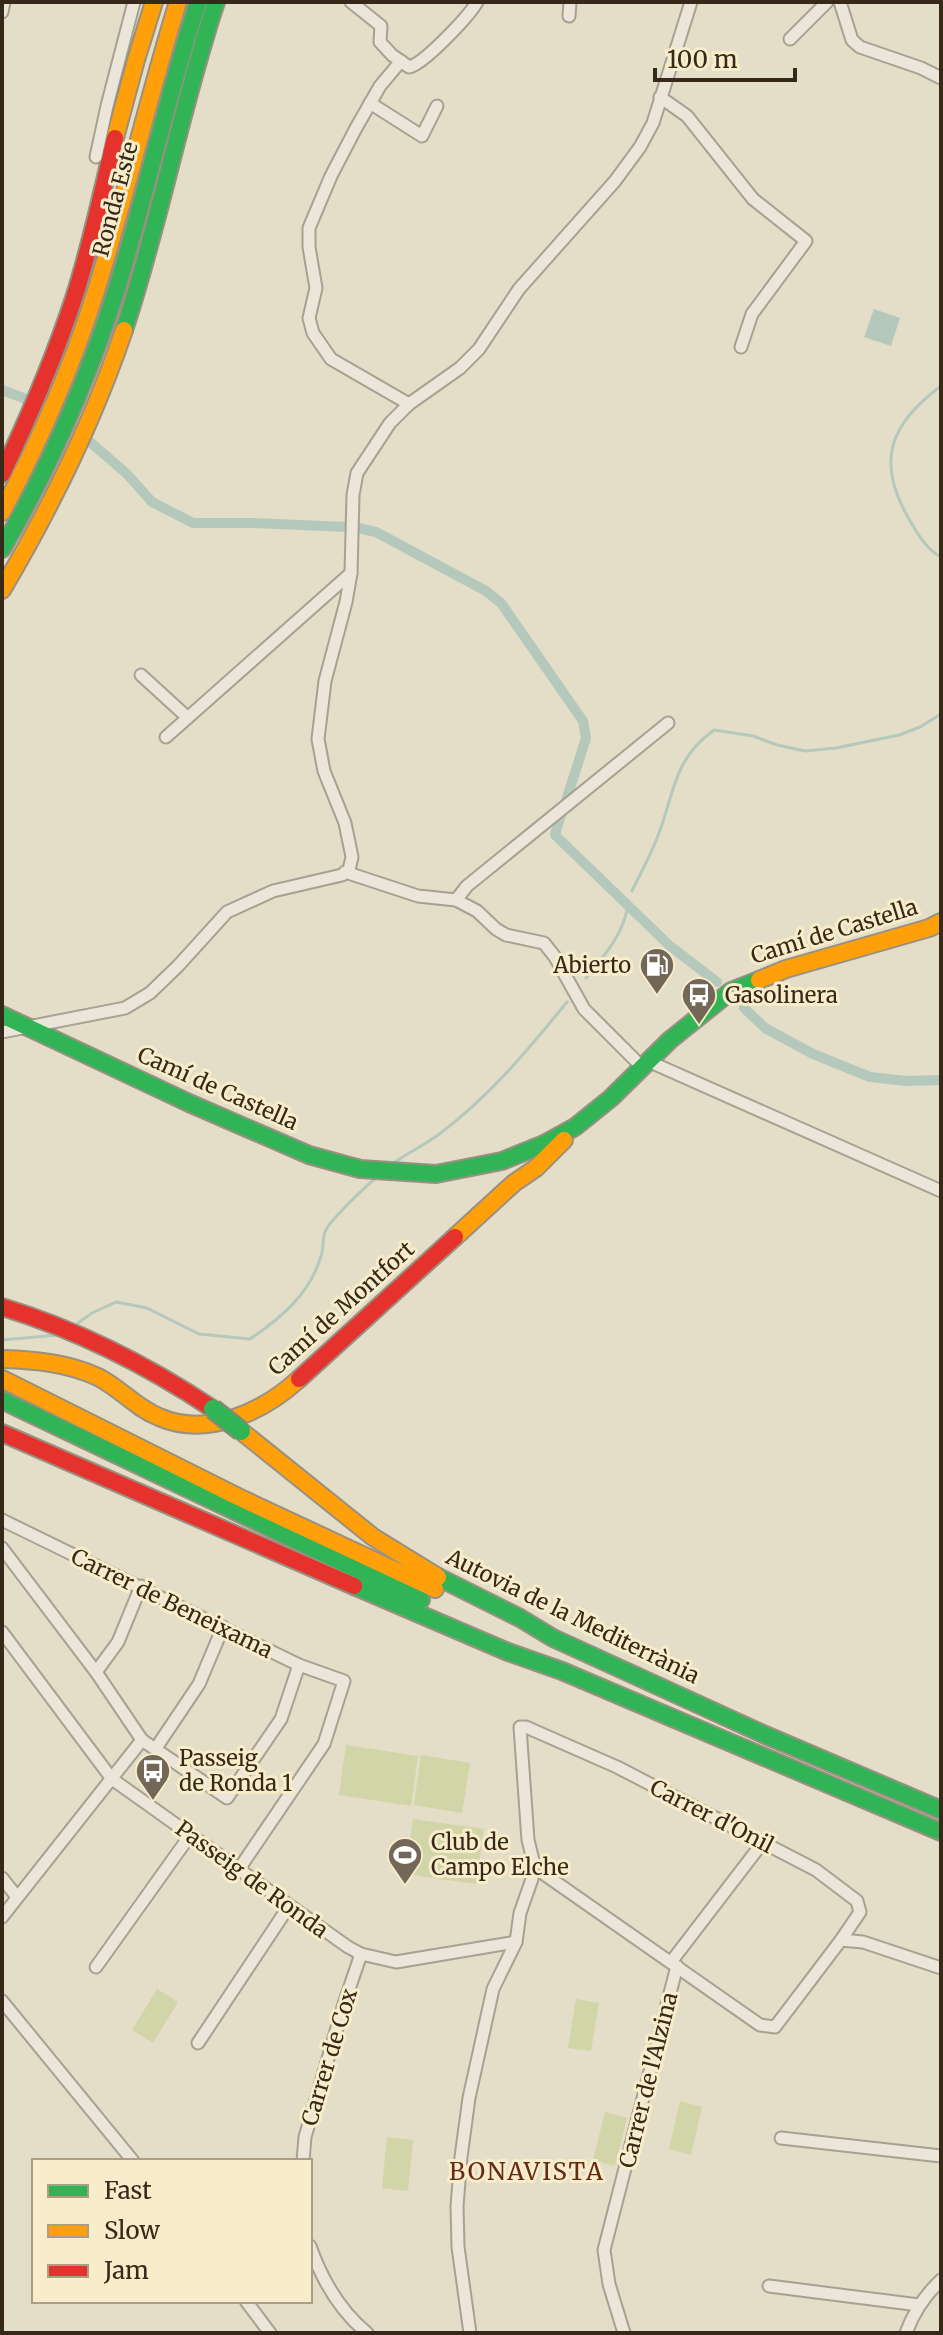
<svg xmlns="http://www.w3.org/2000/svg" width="943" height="2335" viewBox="0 0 943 2335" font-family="Merriweather,serif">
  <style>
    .green { fill: #d2d5a8 }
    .water { fill: #b4c9bc }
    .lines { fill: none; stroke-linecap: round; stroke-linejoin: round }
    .stream { stroke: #b4c9bc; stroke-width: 3 }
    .canal { stroke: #b4c9bc; stroke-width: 10 }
    .street-casing { stroke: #a8a091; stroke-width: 15 }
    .fast-casing { stroke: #989081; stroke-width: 20 }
    .slow-casing { stroke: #989081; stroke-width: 20 }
    .jam-casing { stroke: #989081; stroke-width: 20 }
    .street { stroke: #ebe6d9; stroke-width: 11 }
    .fast { stroke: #30b455; stroke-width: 16 }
    .slow { stroke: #ff9f0a; stroke-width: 16 }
    .jam { stroke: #e5322d; stroke-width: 16 }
    .fast-bridge-casing { stroke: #8e8678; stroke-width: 22; stroke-linecap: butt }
    .fast-bridge { stroke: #30b455; stroke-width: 18 }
    .labels { text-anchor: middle; stroke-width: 6; stroke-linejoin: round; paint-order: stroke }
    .street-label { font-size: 22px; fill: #36291a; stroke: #f8edca }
    .poi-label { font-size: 22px; fill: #36291a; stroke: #f8edca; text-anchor: start }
    .neighbourhood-label { font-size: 24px; letter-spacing: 2px; fill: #662b16; stroke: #f8edca }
  </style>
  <rect width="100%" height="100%" fill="#e4ddc7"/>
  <!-- green -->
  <g class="green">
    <path d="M 346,1745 L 418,1756 L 411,1806 L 339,1795 Z"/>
    <path d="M 421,1755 L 470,1763 L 462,1813 L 414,1805 Z"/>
    <path d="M 413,1819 L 484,1829 L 476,1884 L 405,1874 Z"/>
    <path d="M 157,1989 L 178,2002 L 153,2043 L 132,2030 Z"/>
    <path d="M 576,1999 L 599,2003 L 591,2051 L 568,2048 Z"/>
    <path d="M 680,2101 L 702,2107 L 691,2155 L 669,2149 Z"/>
    <path d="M 605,2112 L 627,2118 L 615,2166 L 593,2160 Z"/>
    <path d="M 387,2137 L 413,2140 L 408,2191 L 382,2188 Z"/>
  </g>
  <!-- water -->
  <path class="water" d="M 874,309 L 900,318 L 891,346 L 864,337 Z"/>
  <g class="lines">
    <!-- stream -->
    <g class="stream">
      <path d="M 941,386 C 890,424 875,461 909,519 C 917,533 927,550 941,557"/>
      <path d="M 632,891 C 641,872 652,853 659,833 C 675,790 674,759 714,730 L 753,736 L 777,745 L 805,751 L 836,748 L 899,735 L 920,727 L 941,714"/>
      <path d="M 586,978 C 603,957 622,936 627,910"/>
      <path d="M 391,1165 C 405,1154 423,1146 438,1135 C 488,1098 528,1050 567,1002"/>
      <path d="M 78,1323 L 92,1313 L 116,1302 L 147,1308 L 199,1334 L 250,1339 C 281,1318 310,1294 321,1256 C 324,1249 322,1239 325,1232 C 328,1222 366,1186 376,1178"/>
      <path d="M 2,1340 L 58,1335"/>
    </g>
    <!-- canal -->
    <g class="canal">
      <path d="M 2,390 L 26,399"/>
      <path d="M 90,442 L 127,474 L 152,502 L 193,523 L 253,523 L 347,527"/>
      <path d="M 358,528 L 376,532 L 486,591 L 501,603 L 583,721 L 586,738 L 565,804"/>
      <path d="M 562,811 L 555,835 L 670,946 L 717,982"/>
      <path d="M 744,1008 L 765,1028 L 813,1054 L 870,1077 L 907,1081 L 941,1080"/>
    </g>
    <!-- street casing -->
    <g class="street-casing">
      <g id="street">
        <path d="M 351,2 L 381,26 L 380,42 L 392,55 L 409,67 C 424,64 469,16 477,2"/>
        <path d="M 840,2 L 852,40 L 860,47 L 921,68 L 941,78"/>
        <path d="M 2,12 L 4,2"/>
        <path d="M 569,16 L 570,2"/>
        <path d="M 790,39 L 827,2"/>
        <path d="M 401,61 L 380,86 L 356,128 L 331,176 L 309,228 L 309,247 L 316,288 L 309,318 L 313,333 L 331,359 L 409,404"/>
        <path d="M 660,97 L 687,116 L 753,199 L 806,241 L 752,314 L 741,347"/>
        <path d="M 370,103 L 422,136 L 437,106"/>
        <path d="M 96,157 L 107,106 L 134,2"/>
        <path d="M 141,675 L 187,717"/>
        <path d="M 166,737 L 351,573"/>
        <path d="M 345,872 L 418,896 L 456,900 L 477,911 L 496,929 L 506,935 L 544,943 L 555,957 L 584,1009 L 642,1067"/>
        <path d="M 456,900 L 467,886 L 668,723"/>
        <path d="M 2,1032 L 125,1008 L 150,993 L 178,966 L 227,912 L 273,891 L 342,875 L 349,870 L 352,857 L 345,823 L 324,771 L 318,739 L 325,681 L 346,602 L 351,573 L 353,495 L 357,473 L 390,423 L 409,404 L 460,368 L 479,349 L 519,289 L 615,181 L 640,147 L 653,123 L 691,2"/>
        <path d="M 648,1061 L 941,1191"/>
        <path d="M 2,1520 L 299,1665 L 344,1681 L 324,1744 L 239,1869"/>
        <path d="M 2,1548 L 96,1672 L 142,1740 L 227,1798 L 281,1719 L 299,1665"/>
        <path d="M 2,1632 L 112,1779 L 348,1947 L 361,1954 L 396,1962 L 516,1942"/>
        <path d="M 96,1672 L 118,1642 L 141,1586"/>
        <path d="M 156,1748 L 199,1684 L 223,1627"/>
        <path d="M 534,1864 L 528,1840 L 520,1727 L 526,1727 L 617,1767 L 816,1870 L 857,1901 L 860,1912 L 841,1940 L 775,2027 L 760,2025 L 544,1874"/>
        <path d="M 2,1878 L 17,1897"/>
        <path d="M 2,1917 L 142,1740"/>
        <path d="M 841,1940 L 863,1942 L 941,1968"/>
        <path d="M 671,1962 L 763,1842"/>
        <path d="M 96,1967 L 191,1834"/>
        <path d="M 2,2001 L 133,2161"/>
        <path d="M 198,2043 L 289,1906"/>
        <path d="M 781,2138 L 941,2156"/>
        <path d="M 303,2161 L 305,2137 L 344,2004 L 361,1954"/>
        <path d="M 310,2246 C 322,2280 339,2310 367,2333"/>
        <path d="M 769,2286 L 919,2305"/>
        <path d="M 246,2301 L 270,2333"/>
        <path d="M 470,2333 L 458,2247 L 457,2206 L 461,2157 L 469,2098 L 493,1989 L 516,1942 L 520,1913 L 532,1879"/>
        <path d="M 624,2333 L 609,2284 L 604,2250 L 677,1966"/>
        <path d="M 906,2333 C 914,2311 925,2295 941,2280"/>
      </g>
    </g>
    <!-- fast casing -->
    <g class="fast-casing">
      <g id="fast">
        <path d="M 124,330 C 160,222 180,110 216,2"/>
        <path d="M 2,549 C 50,466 88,379 117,288 C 146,194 167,96 198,2"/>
        <path d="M 2,1015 L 189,1103 L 309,1155 L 360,1169 L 436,1174 L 502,1161 L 544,1144 L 575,1127 L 611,1098 L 670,1040 L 731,991 L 759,980"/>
        <path d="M 2,1400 L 421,1600"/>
        <path d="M 438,1577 L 520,1618 L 553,1638 L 763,1734 L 941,1810"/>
        <path d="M 354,1586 L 508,1652 L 562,1671 L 941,1832"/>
      </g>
    </g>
    <!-- slow casing -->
    <g class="slow-casing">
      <g id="slow">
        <path d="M 115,138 L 136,60 L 154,2"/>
        <path d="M 2,512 C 38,444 69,374 93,300 C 125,202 147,101 178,2"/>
        <path d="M 2,590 C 51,507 93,422 124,330"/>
        <path d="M 759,980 L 786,969 L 929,928 L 941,922"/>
        <path d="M 455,1237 L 514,1183 L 536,1168 L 564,1140"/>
        <path d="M 2,1359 C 35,1360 68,1363 98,1377 C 120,1388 136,1408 159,1417 C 207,1438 263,1412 299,1379"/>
        <path d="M 2,1379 L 238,1497 L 435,1589"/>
        <path d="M 241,1431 L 373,1537 L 438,1577"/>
      </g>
    </g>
    <!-- jam casing -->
    <g class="jam-casing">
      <g id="jam">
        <path d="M 2,474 C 29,417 54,359 74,298 C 91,246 102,192 115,138"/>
        <path d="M 2,1307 C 78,1330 147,1365 213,1409"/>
        <path d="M 299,1379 L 455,1237"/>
        <path d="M 2,1433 L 354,1586"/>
      </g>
    </g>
    <!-- street -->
    <use href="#street" class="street"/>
    <!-- fast -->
    <use href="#fast" class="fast"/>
    <!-- slow -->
    <use href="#slow" class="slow"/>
    <!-- jam -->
    <use href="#jam" class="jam"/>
    <!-- fast-bridge casing -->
    <g class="fast-bridge-casing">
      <path id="fast-bridge" d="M 213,1409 L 241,1431"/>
    </g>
    <!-- fast-bridge -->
    <use href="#fast-bridge" class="fast-bridge"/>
  </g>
  <!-- icons -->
  <defs>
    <g id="fuel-pin" transform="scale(1.8)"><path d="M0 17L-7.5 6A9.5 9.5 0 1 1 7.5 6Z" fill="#736857" stroke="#f8edca"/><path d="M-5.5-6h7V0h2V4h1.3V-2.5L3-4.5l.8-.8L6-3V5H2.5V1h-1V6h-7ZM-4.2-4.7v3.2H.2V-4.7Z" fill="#fff"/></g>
    <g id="bus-pin" transform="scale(1.8)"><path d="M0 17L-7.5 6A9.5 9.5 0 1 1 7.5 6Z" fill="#736857" stroke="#f8edca"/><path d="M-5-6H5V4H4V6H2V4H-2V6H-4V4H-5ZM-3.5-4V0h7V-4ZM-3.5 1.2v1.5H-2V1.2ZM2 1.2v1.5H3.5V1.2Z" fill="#fff"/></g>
    <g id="stadium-pin" transform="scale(1.8)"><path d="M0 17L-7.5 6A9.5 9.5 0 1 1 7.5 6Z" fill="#736857" stroke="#f8edca"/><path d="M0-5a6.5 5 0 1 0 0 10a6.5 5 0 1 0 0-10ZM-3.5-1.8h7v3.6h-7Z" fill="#fff"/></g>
  </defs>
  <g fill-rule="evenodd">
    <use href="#fuel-pin" x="657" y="965"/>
    <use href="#bus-pin" x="699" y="995"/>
    <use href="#bus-pin" x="153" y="1771"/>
    <use href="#stadium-pin" x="405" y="1855"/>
  </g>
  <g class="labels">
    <!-- street labels -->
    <g class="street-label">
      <text transform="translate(115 199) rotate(-75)" y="8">Ronda Este</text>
      <text transform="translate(834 931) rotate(-17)" y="8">Camí de Castella</text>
      <text transform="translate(218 1088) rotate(24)" y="8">Camí de Castella</text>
      <text transform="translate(341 1308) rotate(-42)" y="8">Camí de Montfort</text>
      <text transform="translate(172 1603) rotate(26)" y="8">Carrer de Beneixama</text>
      <text transform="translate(573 1616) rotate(26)" y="8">Autovia de la Mediterrània</text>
      <text transform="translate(712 1816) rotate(27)" y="8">Carrer d'Onil</text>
      <text transform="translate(252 1879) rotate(36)" y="8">Passeig de Ronda</text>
      <text transform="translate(329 2057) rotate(-73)" y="8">Carrer de Cox</text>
      <text transform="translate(648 2080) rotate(-76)" y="8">Carrer de l'Alzina</text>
    </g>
    <!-- poi labels -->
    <g class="poi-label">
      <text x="631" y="973" text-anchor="end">Abierto</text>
      <text x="725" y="1003">Gasolinera</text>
      <text x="179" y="1766">Passeig<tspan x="179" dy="25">de Ronda 1</tspan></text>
      <text x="431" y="1850">Club de<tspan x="431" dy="25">Campo Elche</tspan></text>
    </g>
    <!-- neighbourhood labels -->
    <g class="neighbourhood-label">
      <text x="527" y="2180">BONAVISTA</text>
    </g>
  </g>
  <!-- border -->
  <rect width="943" height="2335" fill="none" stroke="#36291a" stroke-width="8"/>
  <!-- legend -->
  <rect x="32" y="2159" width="280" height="144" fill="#f8edca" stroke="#aa9f84" stroke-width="2"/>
  <rect x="48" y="2185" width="40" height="12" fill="#30b455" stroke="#aa9f84" stroke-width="2"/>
  <text x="104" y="2199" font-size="24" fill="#36291a">Fast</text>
  <rect x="48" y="2225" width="40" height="12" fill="#ff9f0a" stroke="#aa9f84" stroke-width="2"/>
  <text x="104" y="2239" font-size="24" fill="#36291a">Slow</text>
  <rect x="48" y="2265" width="40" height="12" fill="#e5322d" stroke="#aa9f84" stroke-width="2"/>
  <text x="104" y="2279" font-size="24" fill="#36291a">Jam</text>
  <!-- scale -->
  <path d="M655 68v12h140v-12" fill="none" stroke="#36291a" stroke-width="4"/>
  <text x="667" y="68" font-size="24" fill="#36291a" stroke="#f8edca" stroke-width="6" paint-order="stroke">100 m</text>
</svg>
